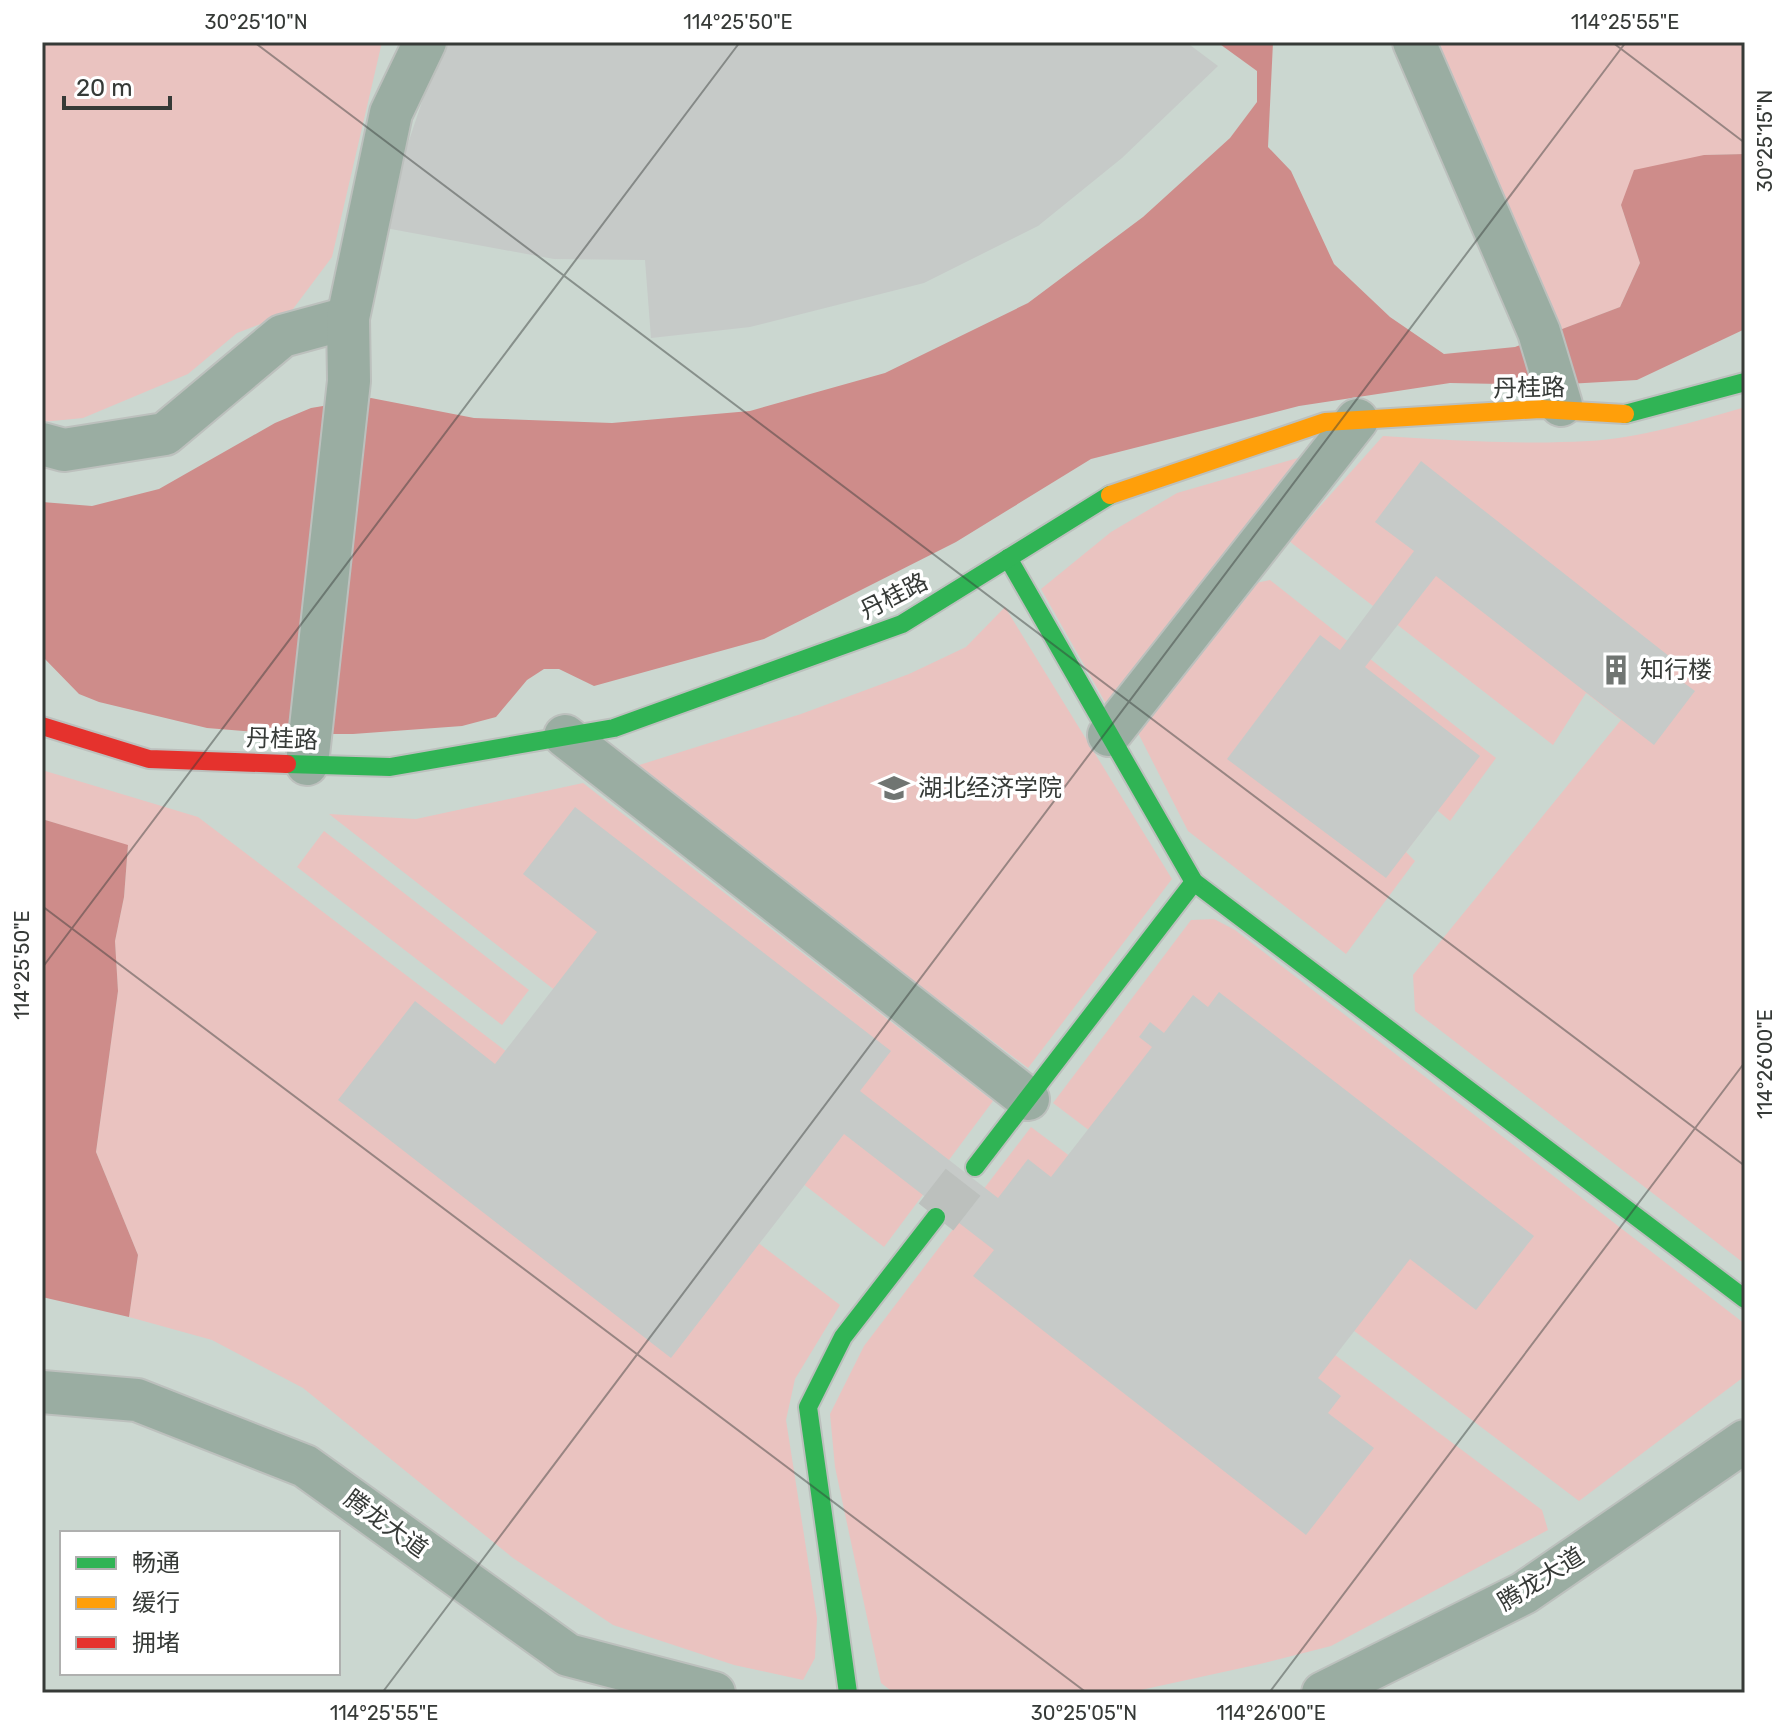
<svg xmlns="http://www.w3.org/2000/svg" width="1787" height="1735" viewBox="0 0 1787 1735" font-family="Rubik,'Noto Sans SC',sans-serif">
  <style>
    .built { fill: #cbd7d0; fill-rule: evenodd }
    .green { fill: #eac3c0 }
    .water { fill: #ce8c8a }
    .building { fill: #c6cac8 }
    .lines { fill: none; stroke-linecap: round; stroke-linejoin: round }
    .secondary-tunnel { stroke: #bcc0bd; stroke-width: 44; stroke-dasharray: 44 22; stroke-linecap: butt }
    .street-casing { stroke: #bcc0bd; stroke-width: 46 }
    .fast-casing { stroke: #bcc0bd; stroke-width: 22 }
    .slow-casing { stroke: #bcc0bd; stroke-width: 22 }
    .jam-casing { stroke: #bcc0bd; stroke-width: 22 }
    .street { stroke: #9aada2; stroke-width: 42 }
    .fast { stroke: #30b455; stroke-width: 18 }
    .slow { stroke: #ff9f0a; stroke-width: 18 }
    .jam { stroke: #e5322d; stroke-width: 18 }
    .ticks { fill: none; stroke: #363a37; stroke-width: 2; stroke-opacity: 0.45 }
    .labels { text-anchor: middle; stroke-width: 7; stroke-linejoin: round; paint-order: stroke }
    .street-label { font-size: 24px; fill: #363a37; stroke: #fff }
    .poi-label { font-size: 24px; fill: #363a37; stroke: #fff; text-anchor: start }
    .neatline { fill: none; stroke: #363a37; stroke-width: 3 }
    .ticks-label { font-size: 20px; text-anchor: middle; fill: #363a37 }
  </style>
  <rect width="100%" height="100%" fill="#dde2df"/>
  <!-- built -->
  <path class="built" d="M 42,42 L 1745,42 L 1745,1693 L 42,1693 ZM 62,1533 L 338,1533 L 338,1673 L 62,1673 Z"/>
  <!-- green -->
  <g class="green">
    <path d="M 42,42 L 382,42 L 332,257 L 290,313 L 237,333 L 188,374 L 83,418 L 42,422 Z"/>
    <path d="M 1438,42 L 1745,42 L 1745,154 L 1704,155 L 1621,205 L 1640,263 L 1620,307 L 1560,330 Z"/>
    <path d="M 1745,407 L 1745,1264 L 1415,1011 L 1413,975 L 1621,720 L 1586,693 L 1553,745 L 1289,541 L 1383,436 C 1451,440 1519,445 1588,441 C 1637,439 1697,421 1745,407 Z"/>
    <path d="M 1315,453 L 1109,709 L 1041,589 L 1111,532 L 1177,493 Z"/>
    <path d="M 1270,580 L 1496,758 L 1450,821 L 1437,810 L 1406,852 L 1415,861 L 1346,954 L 1188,831 L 1136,729 L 1251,584 Z"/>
    <path d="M 1005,607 L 1172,879 L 1028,1068 L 633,767 L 801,714 L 909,674 L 966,647 Z"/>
    <path d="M 42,770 L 198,817 L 840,1305 L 795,1379 L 786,1420 L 817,1618 L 815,1658 L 803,1680 L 734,1665 L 613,1625 L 513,1558 L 303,1388 L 212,1340 L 129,1317 L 138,1255 L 96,1152 L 118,991 L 115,941 L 124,897 L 128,846 L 42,819 Z"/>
    <path d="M 583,783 L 993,1101 L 884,1247 L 329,814 L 416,819 Z"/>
    <path d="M 324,831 L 529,990 L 502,1025 L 297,867 Z"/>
    <path d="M 1214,919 L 1235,930 L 1745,1324 L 1745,1376 L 1579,1501 L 1053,1103 L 1191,920 Z"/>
    <path d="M 1031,1127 L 1542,1510 L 1548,1530 L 1331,1646 L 1260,1664 L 1127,1693 L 894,1693 L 881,1683 L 835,1467 L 830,1414 L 864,1346 Z"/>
  </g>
  <!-- water -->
  <g class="water">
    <path d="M 1217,42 L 1273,42 L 1268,147 L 1291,171 L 1334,264 L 1390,317 L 1444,354 L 1515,347 L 1620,307 L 1640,263 L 1621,205 L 1634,170 L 1704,155 L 1745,154 L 1745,329 L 1637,380 L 1550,385 L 1450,383 L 1299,406 L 1091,459 L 956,542 L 764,639 L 594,686 L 559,669 L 544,669 L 527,680 L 496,717 L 462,726 L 353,734 L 281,734 L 207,728 L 99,702 L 79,694 L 42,656 L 42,502 L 92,506 L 159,489 L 275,423 L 311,408 L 371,398 L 474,418 L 612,423 L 750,411 L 885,373 L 1028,303 L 1143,217 L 1230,138 L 1257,102 L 1257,71 Z"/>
    <path d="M 42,819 L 128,845 L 124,897 L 115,941 L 118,991 L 96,1152 L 138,1255 L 129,1317 L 42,1297 Z"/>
  </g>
  <!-- building -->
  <g class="building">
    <path d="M 442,42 L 1186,42 L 1218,66 L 1122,158 L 1038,226 L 924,283 L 750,327 L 651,338 L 645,260 L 554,259 L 380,227 Z"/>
    <path d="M 1421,461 L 1679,664 L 1672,674 L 1695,691 L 1654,745 L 1436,576 L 1365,667 L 1480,756 L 1386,878 L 1227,759 L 1320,635 L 1340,650 L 1414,551 L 1375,522 Z"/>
    <path d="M 575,807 L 891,1051 L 860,1091 L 998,1198 L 1028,1159 L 1051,1177 L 1152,1047 L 1139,1037 L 1150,1022 L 1164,1033 L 1193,995 L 1208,1007 L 1219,992 L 1534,1236 L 1476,1310 L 1410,1259 L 1318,1378 L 1341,1396 L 1328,1413 L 1374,1448 L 1306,1535 L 973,1276 L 994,1250 L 844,1134 L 671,1358 L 338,1100 L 415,1001 L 495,1064 L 597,932 L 523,874 Z"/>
  </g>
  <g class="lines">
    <!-- secondary-tunnel -->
    <path class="secondary-tunnel" d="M 936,1217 L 975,1167"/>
    <!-- street casing -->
    <g class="street-casing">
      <g id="street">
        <path d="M 1414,42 L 1539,332 L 1561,405"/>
        <path d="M 42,444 L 64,450 L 165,434 L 282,336 L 348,318"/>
        <path d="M 1109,735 L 1357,420"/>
        <path d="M 565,736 L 1028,1099"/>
        <path d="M 307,764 L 349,381 L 348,318 L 391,113 L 425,42"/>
        <path d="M 42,1392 L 137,1400 L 305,1466 L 568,1655 L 714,1693"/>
        <path d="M 1323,1693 L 1524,1593 L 1745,1441"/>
      </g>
    </g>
    <!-- fast casing -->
    <g class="fast-casing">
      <g id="fast">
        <path d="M 1625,414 L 1745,382"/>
        <path d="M 1008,558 L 1194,882 L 1745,1299"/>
        <path d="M 287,764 L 390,767 L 614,728 L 902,624 L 1110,495"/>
        <path d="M 975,1167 L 1194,882"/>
        <path d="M 848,1693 L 808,1407 L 843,1337 L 936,1217"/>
      </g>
    </g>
    <!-- slow casing -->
    <g class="slow-casing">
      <path id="slow" d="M 1110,495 L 1325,422 L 1540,409 L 1625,414"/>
    </g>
    <!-- jam casing -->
    <g class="jam-casing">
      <path id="jam" d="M 42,726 L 149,759 L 287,764"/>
    </g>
    <!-- street -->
    <use href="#street" class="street"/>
    <!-- fast -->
    <use href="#fast" class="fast"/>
    <!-- slow -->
    <use href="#slow" class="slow"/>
    <!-- jam -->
    <use href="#jam" class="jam"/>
  </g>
  <!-- ticks -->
  <path class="ticks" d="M 254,42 L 1745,1166M 1612,42 L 1745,143M 42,906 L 1087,1693M 42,968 L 740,42M 382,1693 L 1626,42M 1269,1693 L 1745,1062"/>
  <!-- icons -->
  <defs>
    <g id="building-bare" transform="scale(2.4)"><path d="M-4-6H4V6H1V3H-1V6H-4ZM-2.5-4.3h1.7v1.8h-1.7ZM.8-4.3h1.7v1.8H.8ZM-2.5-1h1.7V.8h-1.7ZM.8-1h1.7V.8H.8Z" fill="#707572" stroke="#fff" stroke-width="2.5" paint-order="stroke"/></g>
    <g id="university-bare" transform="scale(2.4)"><path d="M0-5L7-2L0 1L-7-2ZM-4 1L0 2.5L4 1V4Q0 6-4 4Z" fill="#707572" stroke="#fff" stroke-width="2.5" paint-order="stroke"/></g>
  </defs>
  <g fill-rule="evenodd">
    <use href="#building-bare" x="1616" y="670"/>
    <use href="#university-bare" x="894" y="788"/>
  </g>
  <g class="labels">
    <!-- street labels -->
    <g class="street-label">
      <text transform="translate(1529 388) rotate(-1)" y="8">丹桂路</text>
      <text transform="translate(894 596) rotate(-27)" y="8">丹桂路</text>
      <text transform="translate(282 739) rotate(2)" y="8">丹桂路</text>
      <text transform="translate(386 1524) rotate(36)" y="8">腾龙大道</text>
      <text transform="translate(1541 1579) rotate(-32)" y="8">腾龙大道</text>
    </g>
    <!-- poi labels -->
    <g class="poi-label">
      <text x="1640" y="678">知行楼</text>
      <text x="918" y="796">湖北经济学院</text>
    </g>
  </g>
  <!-- border -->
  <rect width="1787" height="1735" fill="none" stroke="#ffffff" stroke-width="88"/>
  <!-- legend -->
  <rect x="60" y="1531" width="280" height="144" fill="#ffffff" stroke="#afb0af" stroke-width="2"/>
  <rect x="76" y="1557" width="40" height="12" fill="#30b455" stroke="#afb0af" stroke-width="2"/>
  <text x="132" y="1571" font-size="24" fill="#363a37">畅通</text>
  <rect x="76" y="1597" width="40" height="12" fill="#ff9f0a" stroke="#afb0af" stroke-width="2"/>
  <text x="132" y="1611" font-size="24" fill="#363a37">缓行</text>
  <rect x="76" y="1637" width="40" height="12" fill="#e5322d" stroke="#afb0af" stroke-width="2"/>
  <text x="132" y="1651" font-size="24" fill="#363a37">拥堵</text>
  <!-- scale -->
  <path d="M64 96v12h106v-12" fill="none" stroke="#363a37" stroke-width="4"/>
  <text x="76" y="96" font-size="24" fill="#363a37" stroke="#ffffff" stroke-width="6" paint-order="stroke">20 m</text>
  <rect x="44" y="44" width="1699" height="1647" class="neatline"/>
  <g class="ticks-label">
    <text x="256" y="29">30°25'10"N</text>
    <text x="738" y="29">114°25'50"E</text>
    <text x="1625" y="29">114°25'55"E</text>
    <text transform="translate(1765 141) rotate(-90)" y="7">30°25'15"N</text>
    <text transform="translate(22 965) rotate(-90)" y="7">114°25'50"E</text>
    <text transform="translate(1765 1064) rotate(-90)" y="7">114°26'00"E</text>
    <text x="384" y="1720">114°25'55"E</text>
    <text x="1084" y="1720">30°25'05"N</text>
    <text x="1271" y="1720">114°26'00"E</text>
  </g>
</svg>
